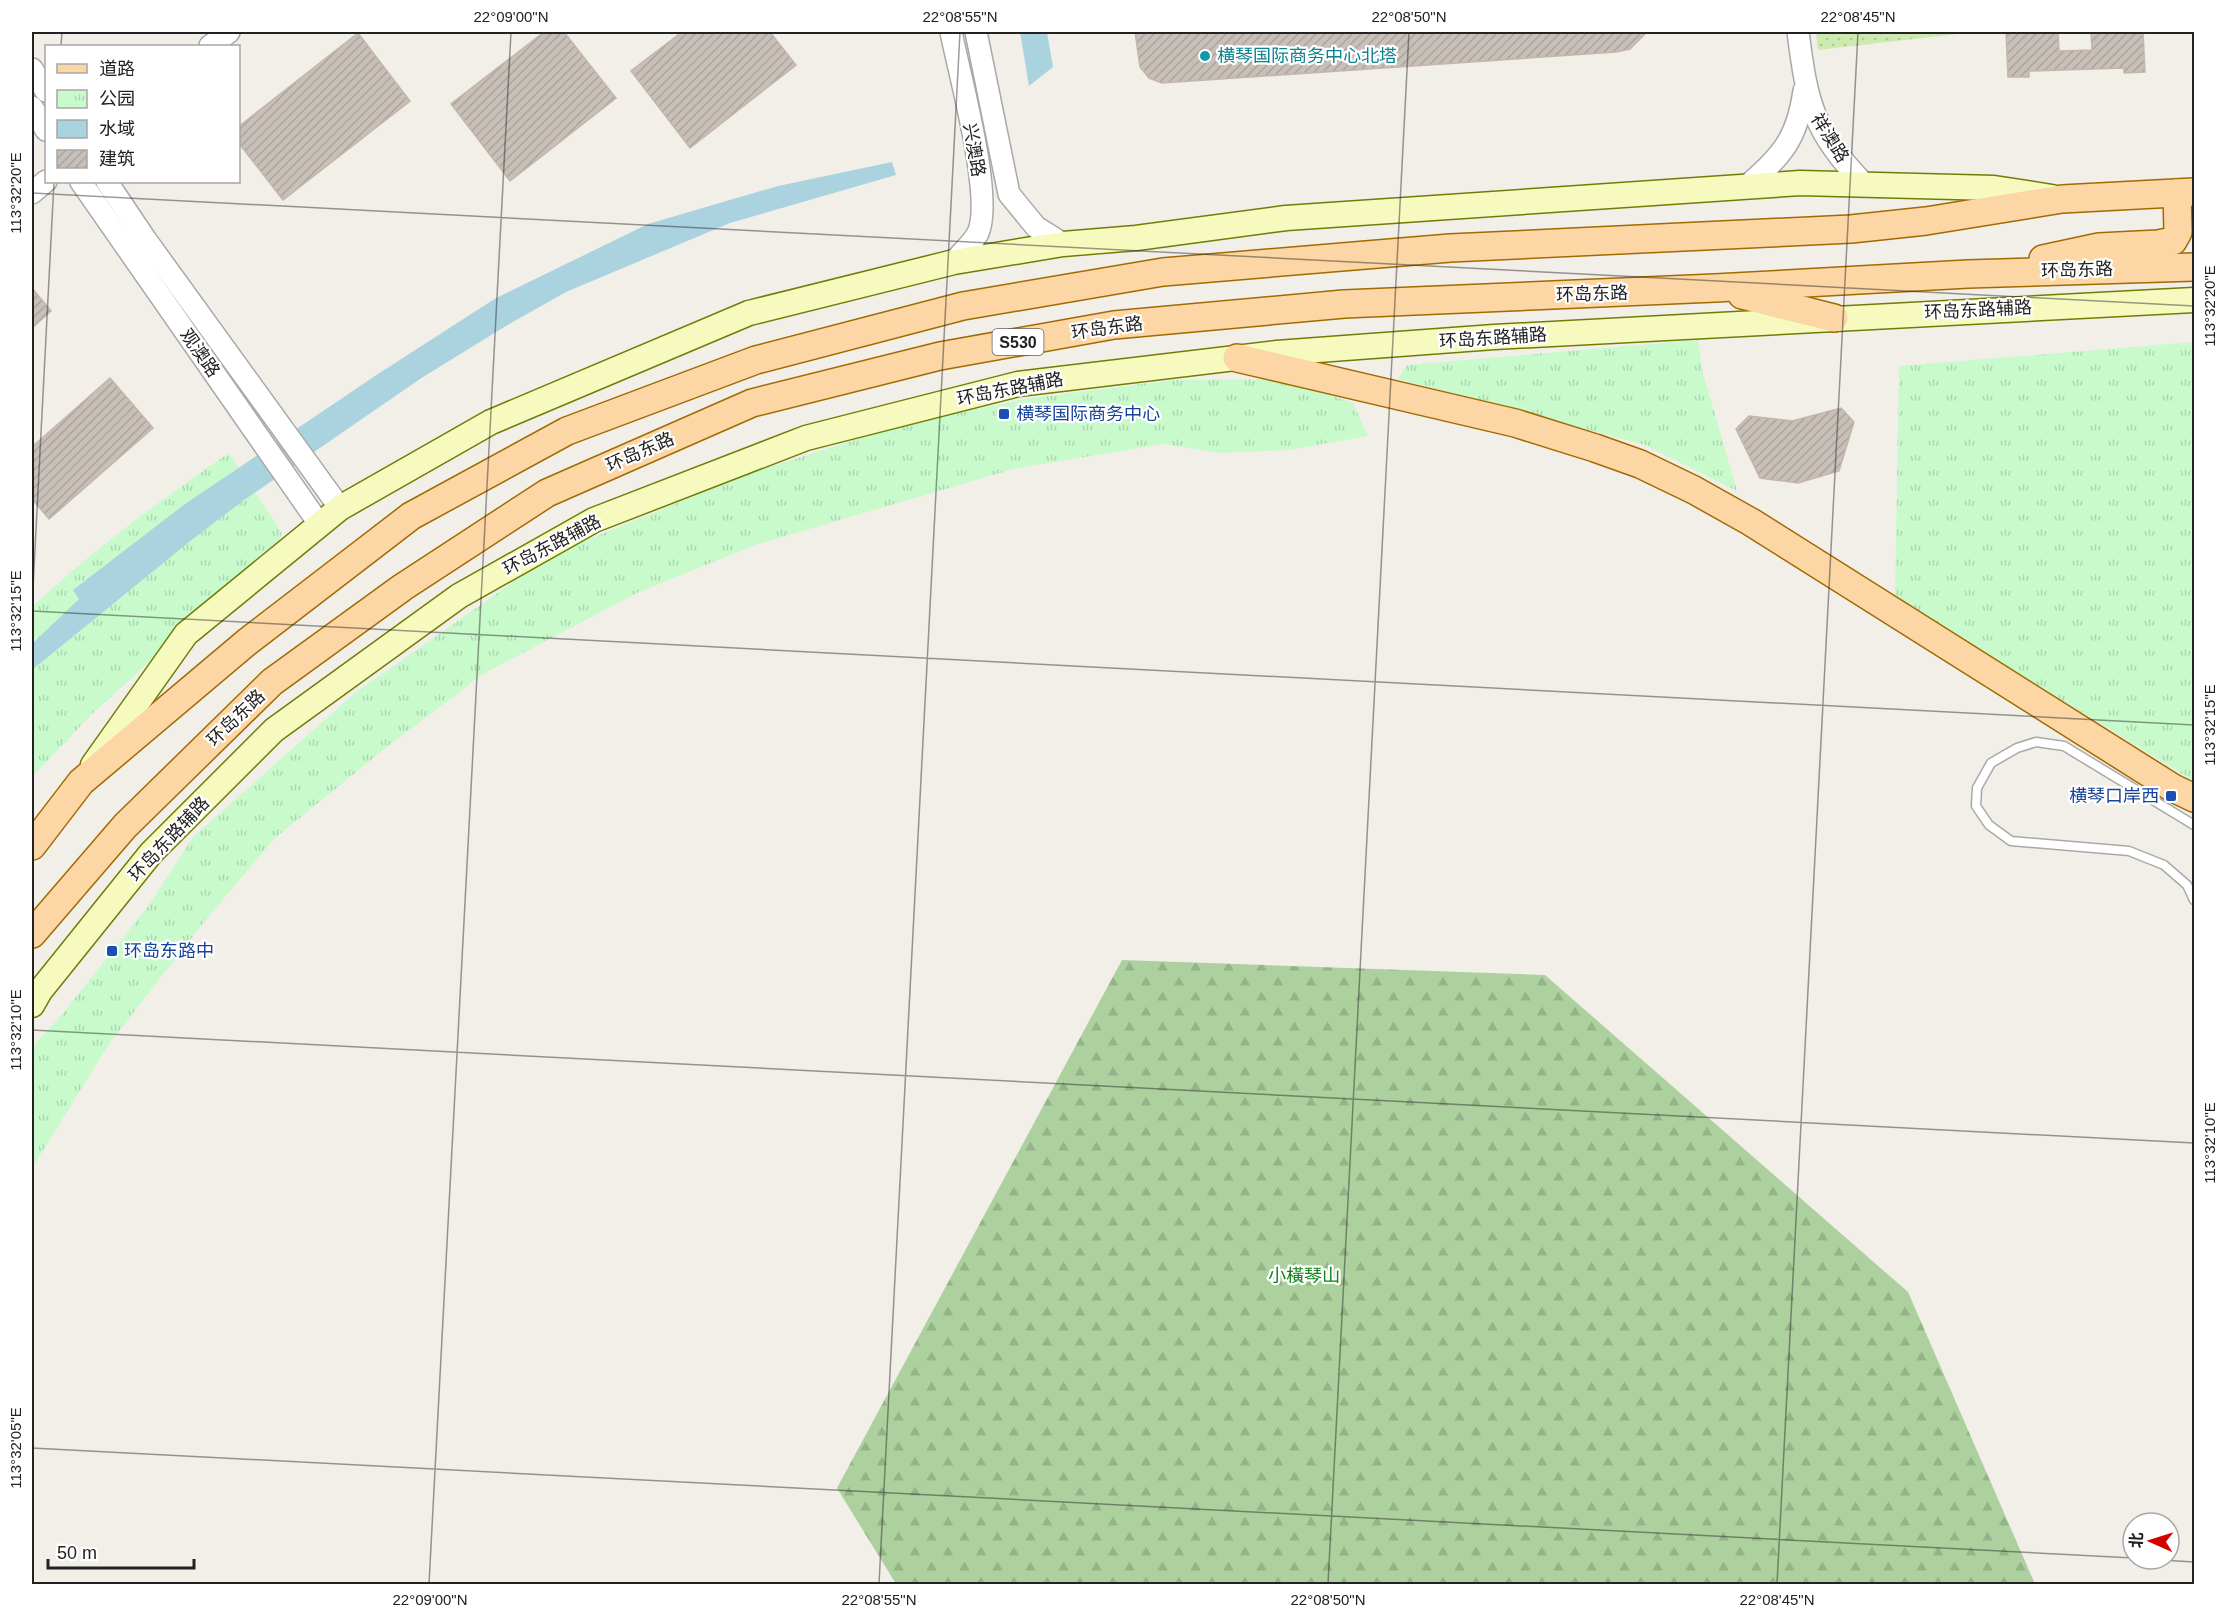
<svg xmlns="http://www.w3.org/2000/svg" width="2226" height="1616" viewBox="0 0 2226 1616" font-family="Arial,'Noto Sans SC',sans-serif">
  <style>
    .grass { fill: url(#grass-dots) }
    .forest { fill: url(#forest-firs) }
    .park { fill: url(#park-tufts) }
    .water { fill: #aad3df }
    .building { fill: url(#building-hatch); stroke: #c4b6ab; stroke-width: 1.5 }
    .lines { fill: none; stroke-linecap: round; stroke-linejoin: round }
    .service-casing { stroke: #a9a9a9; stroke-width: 11 }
    .tertiary-casing { stroke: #a9a9a9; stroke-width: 24 }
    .secondary-casing { stroke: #707d05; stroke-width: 27 }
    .primary-casing { stroke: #a06b00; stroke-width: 30 }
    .service { stroke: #fff; stroke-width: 8 }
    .tertiary { stroke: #fff; stroke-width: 21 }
    .secondary { stroke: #f7fabf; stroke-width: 24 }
    .primary { stroke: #fcd6a4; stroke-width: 27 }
    .ticks { fill: none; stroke: #222; stroke-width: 1.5; stroke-opacity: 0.45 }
    .culture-dot { fill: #0f9aa8; stroke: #fff; stroke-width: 2 }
    .transit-dot { fill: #1a4fb4; stroke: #fff; stroke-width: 2 }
    .labels { text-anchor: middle; stroke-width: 4.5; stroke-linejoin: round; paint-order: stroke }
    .shield { fill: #fff; stroke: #646464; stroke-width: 1.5 }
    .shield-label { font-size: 16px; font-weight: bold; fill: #222 }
    .culture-label { font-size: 18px; fill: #0d838f; stroke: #fff; text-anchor: start }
    .street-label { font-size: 18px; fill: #222; stroke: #fff }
    .transit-label { font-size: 18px; fill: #164399; stroke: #fff; text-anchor: start }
    .park-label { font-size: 18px; fill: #0c8416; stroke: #fff }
    .neatline { fill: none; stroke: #222; stroke-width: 2 }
    .ticks-label { font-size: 15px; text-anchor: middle; fill: #222 }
  </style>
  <defs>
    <pattern id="grass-dots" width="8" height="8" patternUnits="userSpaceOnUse" patternTransform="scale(1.5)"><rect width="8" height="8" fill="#cdebb0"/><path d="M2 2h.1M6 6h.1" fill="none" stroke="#b0c997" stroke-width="1.8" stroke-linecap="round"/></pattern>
    <pattern id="forest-firs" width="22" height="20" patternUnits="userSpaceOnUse" patternTransform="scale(1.5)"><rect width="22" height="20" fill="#add19e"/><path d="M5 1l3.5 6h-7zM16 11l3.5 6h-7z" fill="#95b388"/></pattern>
    <pattern id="park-tufts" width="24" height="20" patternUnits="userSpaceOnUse" patternTransform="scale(1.5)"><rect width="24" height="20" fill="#c8facc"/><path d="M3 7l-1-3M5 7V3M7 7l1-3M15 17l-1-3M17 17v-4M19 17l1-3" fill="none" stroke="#acd6af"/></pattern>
    <pattern id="building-hatch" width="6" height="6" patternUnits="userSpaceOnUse" patternTransform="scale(1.5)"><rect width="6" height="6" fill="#c7bfb8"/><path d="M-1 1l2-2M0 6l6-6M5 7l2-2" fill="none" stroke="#aba49e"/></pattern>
  </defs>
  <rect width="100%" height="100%" fill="#f2efe9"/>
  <!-- grass -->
  <path class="grass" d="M 1816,32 L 1975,32 L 1818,50 Z"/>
  <!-- forest -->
  <path class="forest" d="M 1122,960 L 1545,975 L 1908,1292 L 2035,1584 L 896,1584 L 837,1488 Z"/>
  <!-- park -->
  <g class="park">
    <path d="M 1698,340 L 1703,373 L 1737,491 L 1645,445 L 1398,379 L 1407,365 Z"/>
    <path d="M 2194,342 L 2194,781 L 1895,598 L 1899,366 Z"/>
    <path d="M 1283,379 L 1353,403 L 1368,436 L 1289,450 L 1221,453 L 1163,444 L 1017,468 L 755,545 L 637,593 L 483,674 L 383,750 L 275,838 L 204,922 L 109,1044 L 32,1168 L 32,1047 L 60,1017 L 149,905 L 193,837 L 355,693 L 553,554 L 748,474 L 902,425 L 1025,399 L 1173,380 Z"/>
    <path d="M 229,453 L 282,533 L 278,544 L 89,717 L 32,777 L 32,607 C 93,550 160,500 229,453 Z"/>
  </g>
  <!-- water -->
  <g class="water">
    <path d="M 1020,32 L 1047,32 L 1053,67 L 1029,86 Z"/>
    <path d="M 892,162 L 896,175 L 730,223 L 566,292 L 511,323 L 423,377 L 244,500 L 189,542 L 32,670 L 32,644 L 79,599 L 73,590 L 185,504 L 378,374 L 496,298 L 648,224 L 778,186 Z"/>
  </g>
  <!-- building -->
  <g class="building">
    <path d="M 544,32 L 564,32 L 616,98 L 510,181 L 451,104 Z"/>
    <path d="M 682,32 L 770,32 L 796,65 L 690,148 L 631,71 Z"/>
    <path d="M 1135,32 L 1647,32 L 1630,49 L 1616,52 L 1162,83 L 1149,78 L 1140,67 Z"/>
    <path d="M 2006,32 L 2058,32 L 2059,51 L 2092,50 L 2091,32 L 2143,32 L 2145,72 L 2124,73 L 2124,68 L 2029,71 L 2029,77 L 2008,77 Z"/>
    <path d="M 358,33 L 410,101 L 283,200 L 238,142 L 238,127 Z"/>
    <path d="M 32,288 L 51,311 L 32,328 Z"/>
    <path d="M 110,378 L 153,428 L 49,519 L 32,499 L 32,447 Z"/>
    <path d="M 1841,408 L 1854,422 L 1839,471 L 1798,483 L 1760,478 L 1736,429 L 1749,416 L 1792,421 Z"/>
  </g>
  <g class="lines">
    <!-- service casing -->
    <g class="service-casing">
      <path id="service" d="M 2194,825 L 2064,746 L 2036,742 L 2017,748 L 1991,763 L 1977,788 L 1976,806 L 1989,825 L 2011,841 L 2129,851 L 2164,865 L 2187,885 L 2194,900"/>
    </g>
    <!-- tertiary casing -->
    <g class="tertiary-casing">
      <g id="tertiary">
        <path d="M 951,32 C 959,73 994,198 978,233 C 973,243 961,253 954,262"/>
        <path d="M 976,32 L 1009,194 L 1036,227 L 1063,244"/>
        <path d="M 1798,32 C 1807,103 1813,132 1865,185"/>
        <path d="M 210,46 L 229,32"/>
        <path d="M 32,69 L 46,91"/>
        <path d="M 32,107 L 46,130"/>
        <path d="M 81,182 L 320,525"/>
        <path d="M 107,182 L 146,240 L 340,508"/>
        <path d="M 1746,187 C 1782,155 1797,140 1804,91"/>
        <path d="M 32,193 L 46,181"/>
      </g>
    </g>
    <!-- secondary casing -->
    <g class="secondary-casing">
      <g id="secondary">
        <path d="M 93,765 L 186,634 L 340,508 L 491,422 L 749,313 L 954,262 L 1063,244 L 1136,238 L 1286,218 L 1800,183 L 1994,188 L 2052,197"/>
        <path d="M 32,1005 L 40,991 L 151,853 L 274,730 L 459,596 L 594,520 L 806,438 L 1018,384 L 1277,353 L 1494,337 L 2194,300"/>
      </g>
    </g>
    <!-- primary casing -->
    <g class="primary-casing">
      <g id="primary">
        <path d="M 2043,259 L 2099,247 L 2158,244 L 2173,241 L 2178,232 L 2177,193"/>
        <path d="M 1742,295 L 1834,318"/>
        <path d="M 1237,358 L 1515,423 L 1595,448 L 1640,464 L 1694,490 L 1751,522 L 2173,788 L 2194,798"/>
        <path d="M 32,846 L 81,782 L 247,642 L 411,516 L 567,431 L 756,360 L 963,306 L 1163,272 L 1450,248 L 1851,229 L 1926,221 L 2062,199 L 2194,192"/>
        <path d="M 32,934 L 125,826 L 272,682 L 403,587 L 547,493 L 752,403 L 940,356 L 1114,325 L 1344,304 L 1715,288 L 1968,274 L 2194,267"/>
      </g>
    </g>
    <!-- service -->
    <use href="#service" class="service"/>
    <!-- tertiary -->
    <use href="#tertiary" class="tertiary"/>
    <!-- secondary -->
    <use href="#secondary" class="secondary"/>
    <!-- primary -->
    <use href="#primary" class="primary"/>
  </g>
  <!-- ticks -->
  <path class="ticks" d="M 61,46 L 62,32M 32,193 L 2194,306M 32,607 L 54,182M 32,611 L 2194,725M 32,1030 L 2194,1143M 32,1448 L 2133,1558M 2144,1559 L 2194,1562M 429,1584 L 511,32M 879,1584 L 960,32M 1328,1584 L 1409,32M 1777,1584 L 1858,32"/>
  <!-- markers -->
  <circle class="culture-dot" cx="1205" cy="56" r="6"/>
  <g class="transit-dot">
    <rect x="998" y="408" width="12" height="12" rx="3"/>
    <rect x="2165" y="790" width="12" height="12" rx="3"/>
    <rect x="106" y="945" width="12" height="12" rx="3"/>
  </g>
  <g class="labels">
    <!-- shield labels -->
    <rect class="shield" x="992.5" y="329" width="51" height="26" rx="4.5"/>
    <g class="shield-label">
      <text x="1018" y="348">S530</text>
    </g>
    <!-- culture labels -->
    <g class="culture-label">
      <text x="1217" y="62">横琴国际商务中心北塔</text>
    </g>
    <!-- street labels -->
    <g class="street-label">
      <text transform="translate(1830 138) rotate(58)" y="6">祥澳路</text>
      <text transform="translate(974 150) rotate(80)" y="6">兴澳路</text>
      <text transform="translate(2077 270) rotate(-2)" y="6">环岛东路</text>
      <text transform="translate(1592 294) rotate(-2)" y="6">环岛东路</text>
      <text transform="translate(1978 310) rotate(-3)" y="6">环岛东路辅路</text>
      <text transform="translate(1107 328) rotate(-8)" y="6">环岛东路</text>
      <text transform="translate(1493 338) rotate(-4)" y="6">环岛东路辅路</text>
      <text transform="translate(200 353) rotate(55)" y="6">观澳路</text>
      <text transform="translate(1010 389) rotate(-11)" y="6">环岛东路辅路</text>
      <text transform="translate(640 452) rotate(-24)" y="6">环岛东路</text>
      <text transform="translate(552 545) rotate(-28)" y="6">环岛东路辅路</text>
      <text transform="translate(236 718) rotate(-44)" y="6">环岛东路</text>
      <text transform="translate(169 839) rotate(-47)" y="6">环岛东路辅路</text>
    </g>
    <!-- transit labels -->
    <g class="transit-label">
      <text x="1016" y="420">横琴国际商务中心</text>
      <text x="2159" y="802" text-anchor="end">横琴口岸西</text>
      <text x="124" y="957">环岛东路中</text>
    </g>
    <!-- park labels -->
    <g class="park-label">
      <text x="1304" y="1282">小橫琴山</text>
    </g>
  </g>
  <!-- border -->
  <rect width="2226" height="1616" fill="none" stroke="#ffffff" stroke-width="66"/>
  <!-- legend -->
  <rect x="45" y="45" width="195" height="138" fill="#ffffff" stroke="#a7a7a7" stroke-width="1.5"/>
  <rect x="57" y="64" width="30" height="9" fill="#fcd6a4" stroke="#a7a7a7" stroke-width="1.5"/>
  <text x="99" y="75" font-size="18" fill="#222222">道路</text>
  <rect x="57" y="90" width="30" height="18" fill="url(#park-tufts)" stroke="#a7a7a7" stroke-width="1.5"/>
  <text x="99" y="105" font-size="18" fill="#222222">公园</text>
  <rect x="57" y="120" width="30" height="18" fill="#aad3df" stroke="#a7a7a7" stroke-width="1.5"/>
  <text x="99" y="135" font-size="18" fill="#222222">水域</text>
  <rect x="57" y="150" width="30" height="18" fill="url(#building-hatch)" stroke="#a7a7a7" stroke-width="1.5"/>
  <text x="99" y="165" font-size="18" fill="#222222">建筑</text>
  <!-- north arrow -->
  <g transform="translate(2151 1541) rotate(273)"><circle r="28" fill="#ffffff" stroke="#a7a7a7" stroke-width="1.5"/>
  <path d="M0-4.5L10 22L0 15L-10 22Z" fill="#d40000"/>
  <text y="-9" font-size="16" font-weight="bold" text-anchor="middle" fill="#222222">北</text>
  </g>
  <!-- scale -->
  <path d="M48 1559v9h146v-9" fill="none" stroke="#222222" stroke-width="3"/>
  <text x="57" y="1559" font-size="18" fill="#222222" stroke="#ffffff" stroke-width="4.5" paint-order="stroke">50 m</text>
  <rect x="33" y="33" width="2160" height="1550" class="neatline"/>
  <g class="ticks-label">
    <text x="511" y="22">22°09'00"N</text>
    <text x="960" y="22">22°08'55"N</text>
    <text x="1409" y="22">22°08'50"N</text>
    <text x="1858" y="22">22°08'45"N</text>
    <text transform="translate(16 193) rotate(-90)" y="5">113°32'20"E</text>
    <text transform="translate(2210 306) rotate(-90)" y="5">113°32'20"E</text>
    <text transform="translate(16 611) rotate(-90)" y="5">113°32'15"E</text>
    <text transform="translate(2210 725) rotate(-90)" y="5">113°32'15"E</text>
    <text transform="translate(16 1030) rotate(-90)" y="5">113°32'10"E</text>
    <text transform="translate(2210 1143) rotate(-90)" y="5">113°32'10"E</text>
    <text transform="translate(16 1448) rotate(-90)" y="5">113°32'05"E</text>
    <text x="430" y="1605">22°09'00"N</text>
    <text x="879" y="1605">22°08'55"N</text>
    <text x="1328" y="1605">22°08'50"N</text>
    <text x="1777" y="1605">22°08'45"N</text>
  </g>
</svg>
